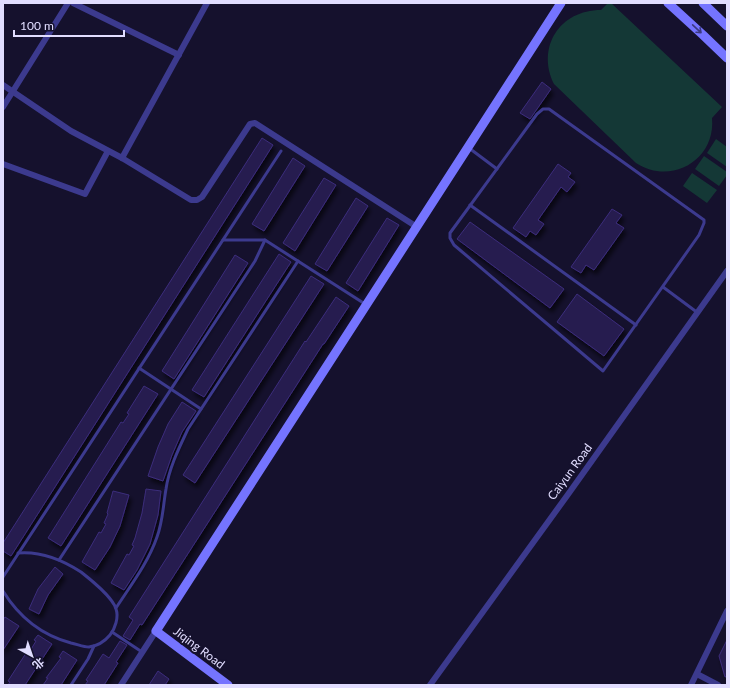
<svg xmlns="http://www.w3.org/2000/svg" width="730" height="688" viewBox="0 0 730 688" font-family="Lato,'Noto Sans SC',sans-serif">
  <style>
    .green { fill: #143836 }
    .building { fill: #261c4f; stroke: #3c2d7c; filter: url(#shadow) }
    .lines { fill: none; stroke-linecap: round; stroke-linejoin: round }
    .lane { stroke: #3c3a8e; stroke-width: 3 }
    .street { stroke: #3c3a8e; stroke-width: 6 }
    .secondary { stroke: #7574ff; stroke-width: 9 }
    .oneway { stroke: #3b3981 }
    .labels { text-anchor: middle; stroke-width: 4; stroke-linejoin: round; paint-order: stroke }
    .street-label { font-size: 12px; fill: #e1ddff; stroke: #15112d }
  </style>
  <defs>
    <filter id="shadow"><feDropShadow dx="2.5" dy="4.5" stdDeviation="2" flood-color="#0009"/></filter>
  </defs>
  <rect width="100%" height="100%" fill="#15112d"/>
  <!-- green -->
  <g class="green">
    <path d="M 608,3 L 611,3 L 722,107 L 712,118 C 716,160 671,186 636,163 L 554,84 C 536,47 560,10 601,10 Z"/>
    <path d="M 716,139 L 727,147 L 727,167 L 707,153 Z"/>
    <path d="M 704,156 L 727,172 L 727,175 L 719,186 L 695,169 Z"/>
    <path d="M 692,173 L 717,190 L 707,203 L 683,186 Z"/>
  </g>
  <!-- building -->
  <g class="building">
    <path d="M 542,82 L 551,89 L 530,119 L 520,113 Z"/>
    <path d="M 262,138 L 273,145 L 11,556 L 3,551 L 3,543 Z"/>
    <path d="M 293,158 L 305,166 L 264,231 L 252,224 Z"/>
    <path d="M 558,164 L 571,173 L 568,177 L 575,182 L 567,192 L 561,187 L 538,220 L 544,224 L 536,235 L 530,231 L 526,237 L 513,228 Z"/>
    <path d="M 324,178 L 336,185 L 295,251 L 283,243 Z"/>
    <path d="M 356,198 L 368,206 L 327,271 L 315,264 Z"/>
    <path d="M 612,209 L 622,215 L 616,223 L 624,228 L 594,270 L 586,265 L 581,273 L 571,267 Z"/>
    <path d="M 387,218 L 399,225 L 358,291 L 346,283 Z"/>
    <path d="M 470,222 L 564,289 L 550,308 L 457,239 Z"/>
    <path d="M 279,254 L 291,262 L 204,397 L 192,390 Z"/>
    <path d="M 235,255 L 248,263 L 174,379 L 162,371 Z"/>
    <path d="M 311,276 L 324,284 L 195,483 L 183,475 Z"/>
    <path d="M 577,294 L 624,329 L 604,356 L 557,322 Z"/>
    <path d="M 336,297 L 349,306 L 324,344 L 323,344 L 142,625 L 140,624 L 130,640 L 123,636 L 133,620 L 129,617 L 305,341 L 306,342 Z"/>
    <path d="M 144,386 L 158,394 L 61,546 L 48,538 L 116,430 L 121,422 L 123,423 L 129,414 L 127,413 Z"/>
    <path d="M 182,402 L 196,411 L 182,432 L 172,455 L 163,481 L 148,476 L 158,447 L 168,424 Z"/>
    <path d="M 146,489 L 161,491 L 158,515 L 150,544 L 137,570 L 124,590 L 111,583 L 127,554 L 129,555 L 134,546 L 132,545 L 135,538 L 142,513 Z"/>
    <path d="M 113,491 L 129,495 L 120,526 L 110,547 L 95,570 L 82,562 L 99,532 L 101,533 L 106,524 L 104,523 L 108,514 L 107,513 Z"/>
    <path d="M 55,567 L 63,574 L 48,595 L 39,614 L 29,609 L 38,589 Z"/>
    <path d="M 5,617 L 19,626 L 3,650 L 3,620 Z"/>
    <path d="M 38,635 L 52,644 L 25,685 L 8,685 L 10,682 L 8,681 L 28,650 L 30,651 L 36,641 L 34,640 Z"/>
    <path d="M 727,640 L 727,676 L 725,677 L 719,656 Z"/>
    <path d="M 120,641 L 127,645 L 116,662 L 118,663 L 104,685 L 85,685 L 88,681 L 86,680 L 103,654 L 109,658 Z"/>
    <path d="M 63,651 L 77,660 L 61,685 L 43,685 L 48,678 L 46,678 L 61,658 L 59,657 Z"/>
    <path d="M 158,671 L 169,679 L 165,685 L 149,685 Z"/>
  </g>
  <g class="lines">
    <!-- lane -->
    <g class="lane">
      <path d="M 543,109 L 549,109 L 704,220 L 704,223 L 699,235 L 603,371 L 454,245 L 450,238 L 450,233 L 537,114 Z"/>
      <path d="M 469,148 L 497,169"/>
      <path d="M 470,205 L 636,325"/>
      <path d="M 223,240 L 265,240 L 365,304"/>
      <path d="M 663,287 L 698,313"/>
      <path d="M 139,368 L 201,409"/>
      <path d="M 59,560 L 255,261 L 265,240"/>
      <path d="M 3,577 L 281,151"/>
      <path d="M 3,591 C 19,617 41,635 71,643 C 77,644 83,647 89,647 C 97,646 105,641 110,635 C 115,629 119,617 116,609 C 113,598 90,579 81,572 C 61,559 41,551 18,553"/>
      <path d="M 116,608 C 131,585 148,563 157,537 C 163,521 163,506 166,489 C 169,468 179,448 188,429 L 298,261"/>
      <path d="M 112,632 L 142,652"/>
      <path d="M 71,685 L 88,659 L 94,646"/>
    </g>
    <!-- street -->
    <g class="street">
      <path d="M 73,3 L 179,55"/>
      <path d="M 3,85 L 71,131 L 122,158 L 191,200 L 197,200 L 202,197 L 250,124 L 255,123 L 417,227"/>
      <path d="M 3,107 L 68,3"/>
      <path d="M 122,158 L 207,3"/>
      <path d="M 3,164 L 85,194 L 108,151"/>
      <path d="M 697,674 L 718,685"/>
      <path d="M 121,685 L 156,631"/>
      <path d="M 430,685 L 569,493 L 727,271"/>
      <path d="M 691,685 L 727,611"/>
    </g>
    <!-- secondary -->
    <g class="secondary">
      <path d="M 668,3 L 703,35 L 727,58"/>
      <path d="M 703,3 L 727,26"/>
      <path d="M 228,685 L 156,631 L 561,3"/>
    </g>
  </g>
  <!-- one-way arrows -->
  <defs><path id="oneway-shaft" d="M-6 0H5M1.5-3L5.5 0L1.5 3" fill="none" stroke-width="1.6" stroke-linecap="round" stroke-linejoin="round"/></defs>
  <use class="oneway" href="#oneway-shaft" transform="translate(697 29) rotate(43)"/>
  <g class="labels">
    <!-- street labels -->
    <g class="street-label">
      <text transform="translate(570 472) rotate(-54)" y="4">Caiyun Road</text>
      <text transform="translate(199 648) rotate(37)" y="4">Jiqing Road</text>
    </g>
  </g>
  <!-- border -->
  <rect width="730" height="688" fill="none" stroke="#e1ddff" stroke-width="8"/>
  <!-- north arrow -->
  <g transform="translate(32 656) rotate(140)" stroke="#15112d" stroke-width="3" paint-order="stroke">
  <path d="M0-3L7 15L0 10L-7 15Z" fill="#e1ddff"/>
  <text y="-6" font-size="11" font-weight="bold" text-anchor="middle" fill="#e1ddff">北</text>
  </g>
  <!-- scale -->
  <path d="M14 30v6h110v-6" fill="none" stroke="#e1ddff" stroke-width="2"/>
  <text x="20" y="30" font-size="12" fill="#e1ddff" stroke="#15112d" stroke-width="3" paint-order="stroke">100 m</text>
</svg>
